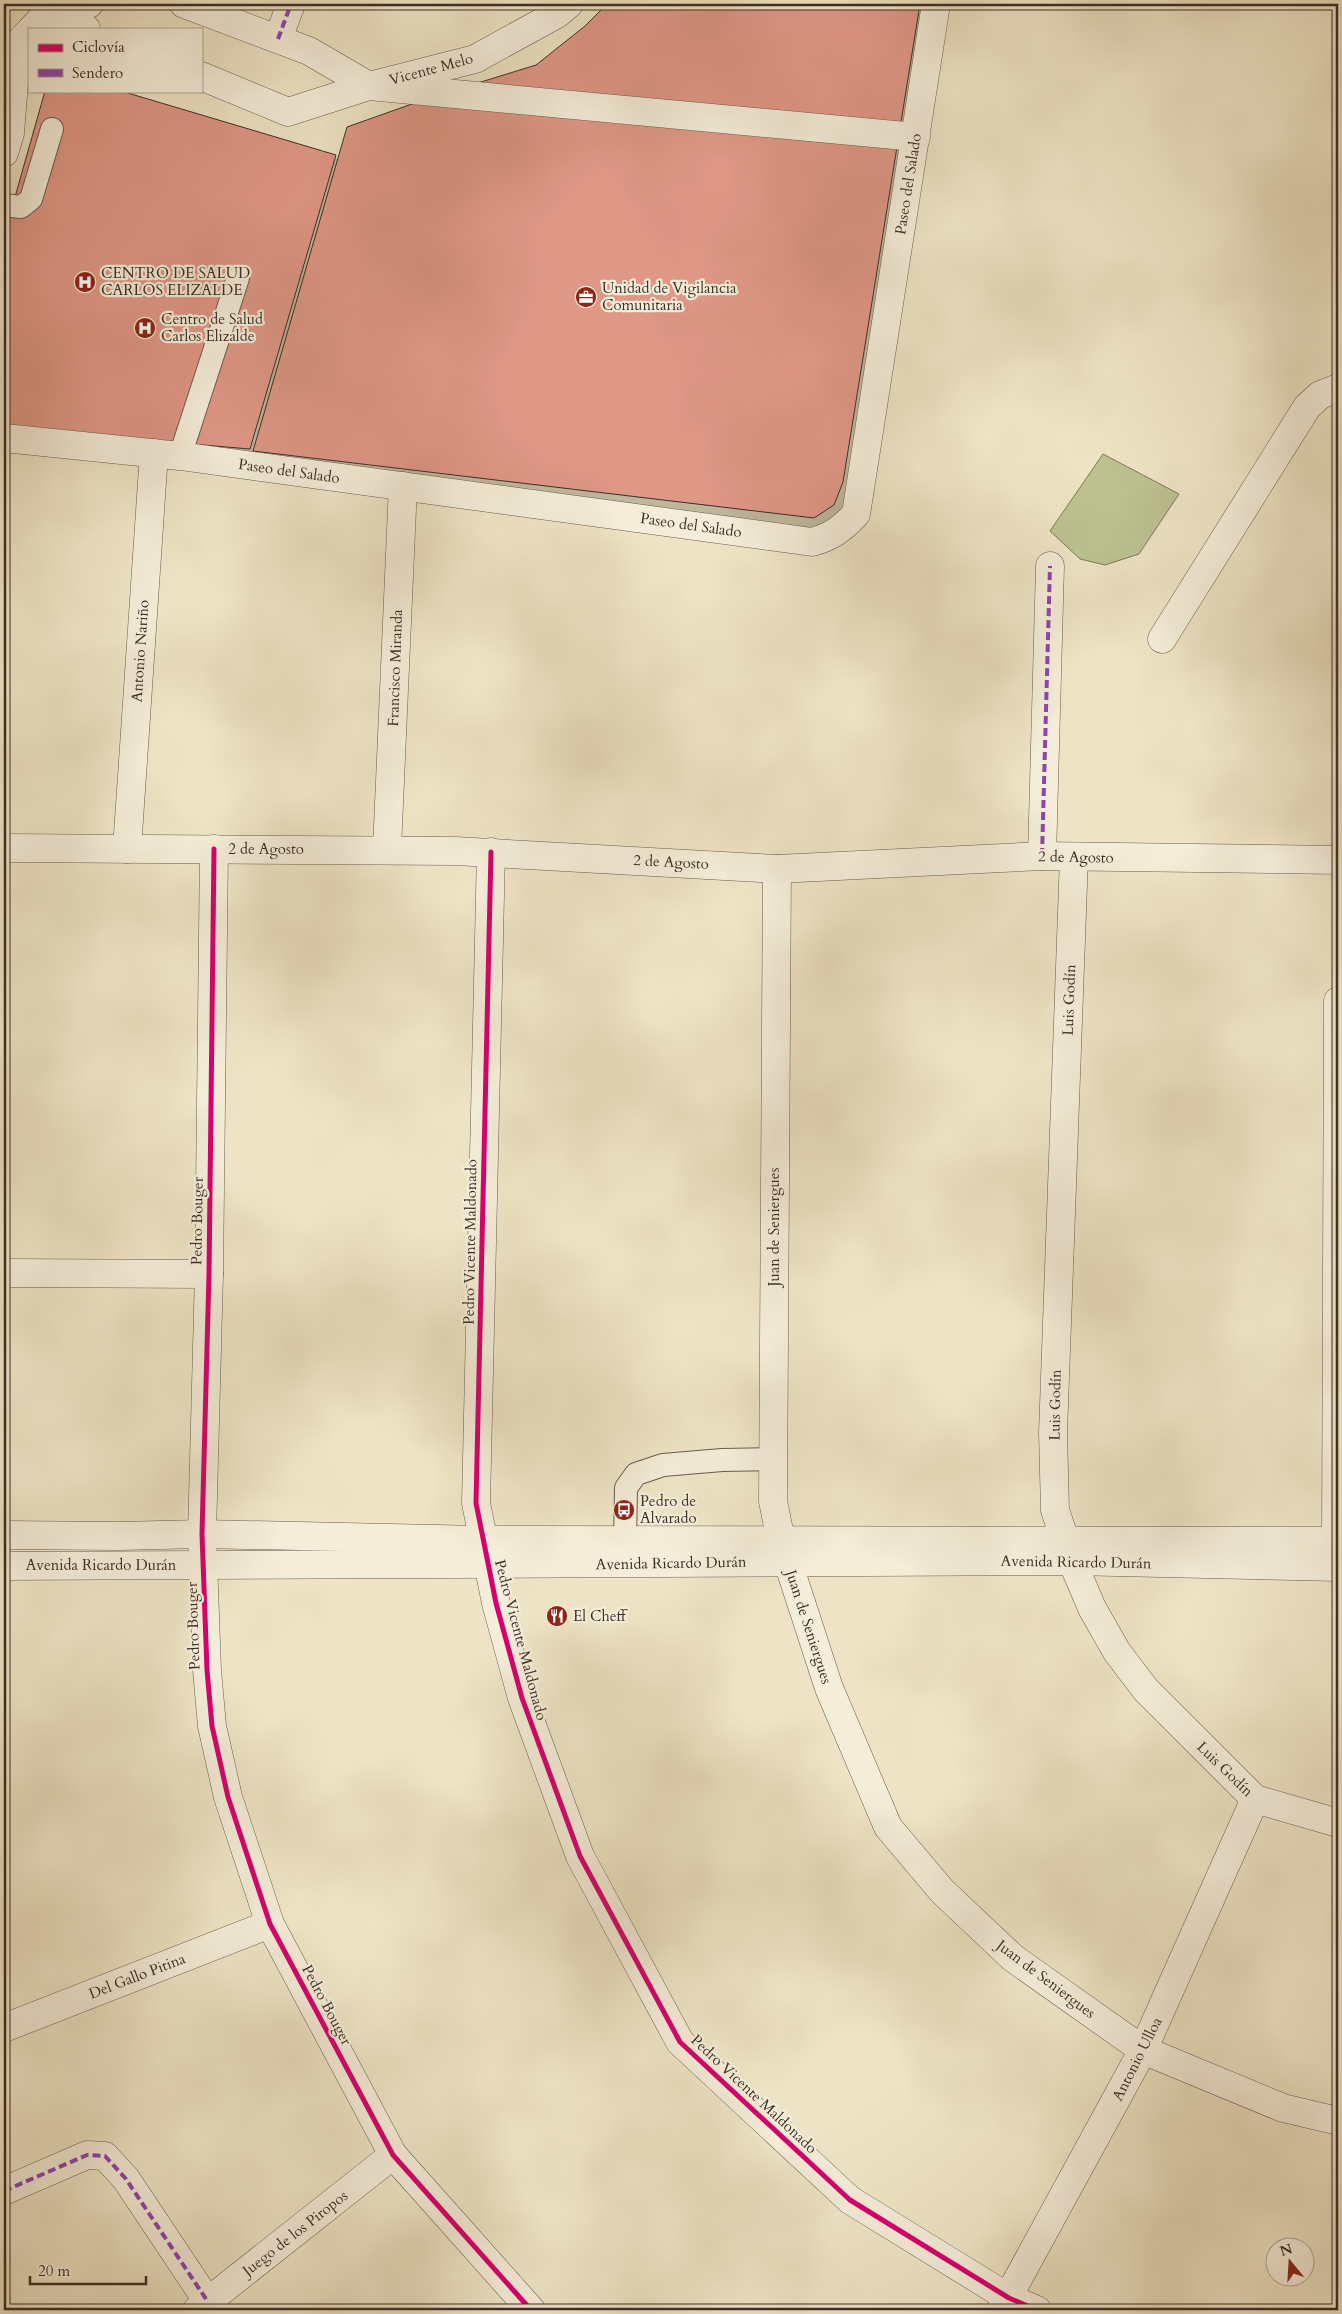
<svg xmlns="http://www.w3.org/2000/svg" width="1342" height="2314" viewBox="0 0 1342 2314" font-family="Cardo,serif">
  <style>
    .green { fill: #bdc291; stroke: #7d785c }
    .shadow { fill: #0003 }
    .building { fill: #df9786; stroke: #3d2e27 }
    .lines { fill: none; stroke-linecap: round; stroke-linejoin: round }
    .service-casing { stroke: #695c4e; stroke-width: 24 }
    .pedestrian-casing { stroke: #695c4e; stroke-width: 29 }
    .minor-casing { stroke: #695c4e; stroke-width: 29 }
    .tertiary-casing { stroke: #695c4e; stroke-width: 29 }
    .service { stroke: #f4edd9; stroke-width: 22 }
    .pedestrian { stroke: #f4edd9; stroke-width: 28 }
    .minor { stroke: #f4edd9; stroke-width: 28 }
    .tertiary { stroke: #f4edd9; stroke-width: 28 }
    .quiet { stroke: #8e44ad; stroke-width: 4; stroke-dasharray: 8 4; stroke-linecap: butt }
    .cycleway-casing { stroke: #f4edd9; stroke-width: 8 }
    .cycleway { stroke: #d6006c; stroke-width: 5 }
    .labels { text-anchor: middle; stroke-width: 4.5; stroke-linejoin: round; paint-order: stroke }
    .street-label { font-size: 15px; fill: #3d2e27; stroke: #f4edd9 }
    .poi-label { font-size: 15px; fill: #3d2e27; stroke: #f4edd9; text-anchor: start }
  </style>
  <rect width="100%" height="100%" fill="#eee4c5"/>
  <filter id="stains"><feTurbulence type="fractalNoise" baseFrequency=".004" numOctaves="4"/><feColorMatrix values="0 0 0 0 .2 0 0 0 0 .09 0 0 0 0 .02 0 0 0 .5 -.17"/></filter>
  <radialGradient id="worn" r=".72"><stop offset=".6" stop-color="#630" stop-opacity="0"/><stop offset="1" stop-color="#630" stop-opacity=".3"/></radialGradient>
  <!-- green -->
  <path class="green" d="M 1103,454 L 1179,494 L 1139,554 L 1105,565 L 1080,559 L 1050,531 Z"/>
  <!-- shadow -->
  <path class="shadow" d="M 609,4 L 938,4 L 856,506 L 828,542 L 4,431 L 4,241 L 47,91 L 335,156 L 338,161 L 536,66 L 586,26 Z"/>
  <!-- building -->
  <g class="building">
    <path d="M 607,4 L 920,4 L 843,482 L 834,505 L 814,518 L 253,451 L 347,127 L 426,99 L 536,65 L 585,26 Z"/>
    <path d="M 45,91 L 121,91 L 336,155 L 250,449 L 14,429 L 4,421 L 4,236 Z"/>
  </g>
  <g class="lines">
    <!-- service casing -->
    <g class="service-casing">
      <g id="service">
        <path d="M 4,205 L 21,207 L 31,199 L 52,129"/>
        <path d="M 180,456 L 238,278"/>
        <path d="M 625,1541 L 626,1488 L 636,1474 L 663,1465 L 722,1460 L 773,1459"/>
      </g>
    </g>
    <!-- pedestrian casing -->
    <g class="pedestrian-casing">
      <path id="pedestrian" d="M 278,39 L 291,4"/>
    </g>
    <!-- minor casing -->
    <g class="minor-casing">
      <g id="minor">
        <path d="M 184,4 L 309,51 L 369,86 L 475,59 L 557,14 L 569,4"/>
        <path d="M 47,13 L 86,29"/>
        <path d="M 32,29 L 47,13 L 89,4"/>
        <path d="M 201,76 L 288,112 L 369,86 L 916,137"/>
        <path d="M 4,153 L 10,133 L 17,45 L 29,32"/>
        <path d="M 4,438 L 180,456 L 812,542 C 831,537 842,529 856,514 L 936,4"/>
        <path d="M 1162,639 L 1307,407 L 1320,395 L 1338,388"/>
        <path d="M 4,848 L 455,851 L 777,869 L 1042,856 L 1338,860"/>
        <path d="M 127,849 L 154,453"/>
        <path d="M 214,849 L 209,1274 L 202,1534 L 207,1670 L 212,1726 L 228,1797 L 270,1924 L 393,2155 L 531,2310"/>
        <path d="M 387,849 L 403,486"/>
        <path d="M 491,852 L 476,1503 L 496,1603 L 522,1698 L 580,1856 L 680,2042 L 850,2200 L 1009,2298 L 1037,2310"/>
        <path d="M 1042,856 L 1050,566"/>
        <path d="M 1074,857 L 1053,1433 L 1055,1510 L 1072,1561 L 1092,1608 L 1117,1652 L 1146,1690 L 1255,1799 L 1338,1823"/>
        <path d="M 777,869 L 773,1501 L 781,1541 L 829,1688 L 888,1827 L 942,1891 L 1013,1958 L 1143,2050 L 1283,2108 L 1338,2121"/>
        <path d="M 4,1273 L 209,1274"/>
        <path d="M 1336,1541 L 1338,1001"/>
        <path d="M 4,2028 L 270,1924"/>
        <path d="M 4,2191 L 87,2155 L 105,2156 L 126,2179 L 208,2302"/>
        <path d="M 197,2310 L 393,2155"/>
        <path d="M 1001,2310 L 1143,2050 L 1255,1799"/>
      </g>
    </g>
    <!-- tertiary casing -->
    <g class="tertiary-casing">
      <g id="tertiary">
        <path d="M 4,1535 L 118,1536 L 202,1534 L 482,1540 L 1338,1541"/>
        <path d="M 4,1566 L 1072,1561 L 1338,1567"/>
      </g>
    </g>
    <!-- service -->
    <use href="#service" class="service"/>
    <!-- pedestrian -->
    <use href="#pedestrian" class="pedestrian"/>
    <!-- minor -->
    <use href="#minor" class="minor"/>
    <!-- tertiary -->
    <use href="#tertiary" class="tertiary"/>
    <!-- quiet -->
    <g class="quiet">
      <path d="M 278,39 L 291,4"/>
      <path d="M 1042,856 L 1050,566"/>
      <path d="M 4,2191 L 87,2155 L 105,2156 L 126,2179 L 208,2302"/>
    </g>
    <!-- cycleway casing -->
    <g class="cycleway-casing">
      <g id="cycleway">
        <path d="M 214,849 L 209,1274 L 202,1534 L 207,1670 L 212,1726 L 228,1797 L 270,1924 L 393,2155 L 531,2310"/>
        <path d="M 491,852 L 476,1503 L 496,1603 L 522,1698 L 580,1856 L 680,2042 L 850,2200 L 1009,2298 L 1037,2310"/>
      </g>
    </g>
    <!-- cycleway -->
    <use href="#cycleway" class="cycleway"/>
  </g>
  <!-- icons -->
  <defs>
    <g id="hospital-disc" transform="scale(1.125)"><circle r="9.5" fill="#8f2418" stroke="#f4edd9"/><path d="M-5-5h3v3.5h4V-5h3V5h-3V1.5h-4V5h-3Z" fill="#fff"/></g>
    <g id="office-disc" transform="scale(1.125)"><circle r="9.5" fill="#8f2418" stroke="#f4edd9"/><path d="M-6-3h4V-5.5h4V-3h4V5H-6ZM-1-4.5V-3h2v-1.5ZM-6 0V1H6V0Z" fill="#fff"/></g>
    <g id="bus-disc" transform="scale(1.125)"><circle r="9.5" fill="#8f2418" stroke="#f4edd9"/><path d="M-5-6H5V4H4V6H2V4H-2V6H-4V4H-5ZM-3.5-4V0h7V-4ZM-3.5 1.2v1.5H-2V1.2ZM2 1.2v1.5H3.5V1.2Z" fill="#fff"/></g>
    <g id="restaurant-disc" transform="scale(1.125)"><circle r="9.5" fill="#8f2418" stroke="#f4edd9"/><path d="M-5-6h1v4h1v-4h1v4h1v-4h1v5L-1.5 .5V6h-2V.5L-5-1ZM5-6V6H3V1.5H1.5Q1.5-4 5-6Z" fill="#fff"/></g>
  </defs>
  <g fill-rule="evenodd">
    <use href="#hospital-disc" x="85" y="282"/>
    <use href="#office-disc" x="586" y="297"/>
    <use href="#hospital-disc" x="145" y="328"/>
    <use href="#bus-disc" x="624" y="1510"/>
    <use href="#restaurant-disc" x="557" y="1616"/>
  </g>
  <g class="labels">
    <!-- street labels -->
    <g class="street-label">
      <text transform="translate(431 69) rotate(-15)" y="5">Vicente Melo</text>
      <text transform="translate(908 184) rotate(-81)" y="5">Paseo del Salado</text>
      <text transform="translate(289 471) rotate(8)" y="5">Paseo del Salado</text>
      <text transform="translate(691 525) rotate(8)" y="5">Paseo del Salado</text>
      <text transform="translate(140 651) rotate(-86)" y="5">Antonio Nariño</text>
      <text transform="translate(395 668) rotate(-88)" y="5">Francisco Miranda</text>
      <text x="266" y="854">2 de Agosto</text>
      <text transform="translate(1076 857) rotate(1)" y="5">2 de Agosto</text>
      <text transform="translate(671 862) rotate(3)" y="5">2 de Agosto</text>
      <text transform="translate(1069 1000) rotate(-88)" y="5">Luis Godín</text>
      <text transform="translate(197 1221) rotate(-89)" y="5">Pedro Bouger</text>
      <text transform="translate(774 1227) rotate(-90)" y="5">Juan de Seniergues</text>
      <text transform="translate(470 1242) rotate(-89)" y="5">Pedro Vicente Maldonado</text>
      <text transform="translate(1055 1405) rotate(-89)" y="5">Luis Godín</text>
      <text transform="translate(1076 1562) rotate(1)" y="5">Avenida Ricardo Durán</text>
      <text transform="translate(671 1563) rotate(-1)" y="5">Avenida Ricardo Durán</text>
      <text x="101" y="1570">Avenida Ricardo Durán</text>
      <text transform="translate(193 1626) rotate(-92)" y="5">Pedro Bouger</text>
      <text transform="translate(809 1627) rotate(72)" y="5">Juan de Seniergues</text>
      <text transform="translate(521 1640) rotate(75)" y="5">Pedro Vicente Maldonado</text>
      <text transform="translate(1225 1769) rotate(44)" y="5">Luis Godín</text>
      <text transform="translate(137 1976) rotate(-21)" y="5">Del Gallo Pitina</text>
      <text transform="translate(1046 1979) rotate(37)" y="5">Juan de Seniergues</text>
      <text transform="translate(327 2005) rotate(62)" y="5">Pedro Bouger</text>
      <text transform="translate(1137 2059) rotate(-63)" y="5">Antonio Ulloa</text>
      <text transform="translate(754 2094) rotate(43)" y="5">Pedro Vicente Maldonado</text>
      <text transform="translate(295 2233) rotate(-38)" y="5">Juego de los Piropos</text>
    </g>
    <!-- poi labels -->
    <g class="poi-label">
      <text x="101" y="278">CENTRO DE SALUD<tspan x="101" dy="17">CARLOS ELIZALDE</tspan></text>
      <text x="602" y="293">Unidad de Vigilancia<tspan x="602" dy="17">Comunitaria</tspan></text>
      <text x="161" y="324">Centro de Salud<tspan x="161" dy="17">Carlos Elizalde</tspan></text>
      <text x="640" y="1506">Pedro de<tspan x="640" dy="17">Alvarado</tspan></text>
      <text x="573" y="1621">El Cheff</text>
    </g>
  </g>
  <!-- margin -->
  <rect width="1342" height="2314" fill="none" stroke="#eee4c5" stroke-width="20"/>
  <rect x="5" y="5" width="1332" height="2304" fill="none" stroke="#3d2e27" stroke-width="2.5"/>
  <rect x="10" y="10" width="1322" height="2294" fill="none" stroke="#3d2e27"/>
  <!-- legend -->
  <rect x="28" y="28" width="175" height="65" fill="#f4edd9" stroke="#aba192"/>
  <rect x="38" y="44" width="25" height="8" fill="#d6006c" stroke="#aba192"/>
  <text x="72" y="52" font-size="15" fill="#3d2e27">Ciclovía</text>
  <rect x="38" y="69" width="25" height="8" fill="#8e44ad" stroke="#aba192"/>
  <text x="72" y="78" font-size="15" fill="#3d2e27">Sendero</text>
  <!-- north arrow -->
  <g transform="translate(1290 2262) rotate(342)"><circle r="24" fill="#f4edd9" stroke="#aba192"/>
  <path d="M0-4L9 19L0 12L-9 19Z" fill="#8f2418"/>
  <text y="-8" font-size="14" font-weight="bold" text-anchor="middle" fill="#3d2e27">N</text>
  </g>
  <!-- scale -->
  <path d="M30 2276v8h116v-8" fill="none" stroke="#3d2e27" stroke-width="2.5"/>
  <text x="38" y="2276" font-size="15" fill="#3d2e27" stroke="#f4edd9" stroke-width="4" paint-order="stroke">20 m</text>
  <rect width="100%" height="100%" filter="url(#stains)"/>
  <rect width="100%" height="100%" fill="url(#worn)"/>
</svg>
